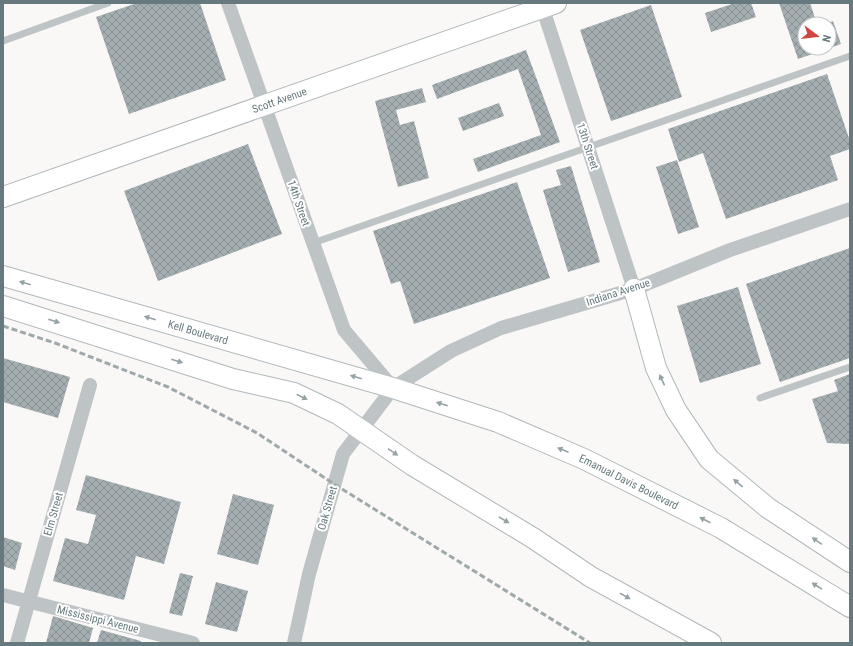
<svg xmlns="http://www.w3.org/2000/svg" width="853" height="646" viewBox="0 0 853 646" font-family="'Roboto Condensed',sans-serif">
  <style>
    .building { fill: url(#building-cross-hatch) }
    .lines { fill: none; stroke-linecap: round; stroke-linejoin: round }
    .secondary-casing { stroke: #b1b8bb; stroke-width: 22 }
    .lane { stroke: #bec4c6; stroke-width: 7 }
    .street { stroke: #bec4c6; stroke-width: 14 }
    .secondary { stroke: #fff; stroke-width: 20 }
    .rail { stroke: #9fa8aa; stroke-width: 3; stroke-dasharray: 6 3; stroke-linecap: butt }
    .oneway { fill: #94a1a5 }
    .labels { text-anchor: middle; stroke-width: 4; stroke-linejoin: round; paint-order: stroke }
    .street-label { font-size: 11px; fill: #66797e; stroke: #fff }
  </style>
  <defs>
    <pattern id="building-cross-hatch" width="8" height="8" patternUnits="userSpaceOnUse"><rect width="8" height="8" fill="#a4aeb1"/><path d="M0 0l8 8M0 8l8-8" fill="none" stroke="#899295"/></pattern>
  </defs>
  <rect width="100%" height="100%" fill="#f9f8f7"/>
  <!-- building -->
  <g class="building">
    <path d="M 137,3 L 200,3 L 226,80 L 129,114 L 96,17 Z"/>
    <path d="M 735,3 L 751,3 L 756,17 L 711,32 L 705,13 Z"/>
    <path d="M 779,3 L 810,3 L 817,24 L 805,24 L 805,48 L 829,48 L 829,24 L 825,24 L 833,21 L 841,44 L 798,59 Z"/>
    <path d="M 651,5 L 682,97 L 611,121 L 580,30 Z"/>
    <path d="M 526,50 L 560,142 L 478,172 L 473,159 L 541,135 L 518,69 L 437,99 L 432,85 Z"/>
    <path d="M 827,74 L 850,141 L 850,149 L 830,156 L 838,180 L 726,219 L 703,153 L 679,162 L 668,129 Z"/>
    <path d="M 422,88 L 426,102 L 396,110 L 400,125 L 414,121 L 429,178 L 398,187 L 375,101 Z"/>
    <path d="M 499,103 L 504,116 L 463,131 L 458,118 Z"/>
    <path d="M 248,144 L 282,234 L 158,281 L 124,191 Z"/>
    <path d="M 677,160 L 699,227 L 678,234 L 656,167 Z"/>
    <path d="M 571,166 L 600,262 L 568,272 L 543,190 L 561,185 L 556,170 Z"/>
    <path d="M 517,182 L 550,278 L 414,324 L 400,281 L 391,284 L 373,231 Z"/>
    <path d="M 850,248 L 850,358 L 780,382 L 746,284 Z"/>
    <path d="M 738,287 L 761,364 L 700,383 L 677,306 Z"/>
    <path d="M 3,358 L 70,377 L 58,418 L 3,402 Z"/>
    <path d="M 850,374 L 850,444 L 827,443 L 812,399 L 838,391 L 834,380 Z"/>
    <path d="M 86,475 L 181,502 L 164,564 L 136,556 L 124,600 L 53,581 L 65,538 L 88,544 L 96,515 L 76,510 Z"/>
    <path d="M 233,494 L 274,505 L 258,565 L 217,554 Z"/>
    <path d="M 3,537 L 22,543 L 15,570 L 3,566 Z"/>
    <path d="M 180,573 L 193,576 L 182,616 L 169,613 Z"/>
    <path d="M 216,582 L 248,591 L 237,632 L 205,624 Z"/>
    <path d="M 53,616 L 93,628 L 89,643 L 46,643 Z"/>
    <path d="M 101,630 L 141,641 L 141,643 L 97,643 Z"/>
  </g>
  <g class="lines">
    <!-- secondary casing -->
    <g class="secondary-casing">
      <g id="secondary">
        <path id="s1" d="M 3,197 L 556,3"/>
        <path id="s2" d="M 3,276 L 393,388 L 498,422 L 584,459 L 721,528 L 850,607"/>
        <path d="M 634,289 L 656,368 L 676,410 L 709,459 L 768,508 L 850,562"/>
        <path d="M 3,306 L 233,379 L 294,393 L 338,414 L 412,465 L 533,538 L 591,577 L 711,643"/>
      </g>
    </g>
    <!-- lane -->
    <g class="lane">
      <path d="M 3,41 L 108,3"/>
      <path d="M 313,243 L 850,56"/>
      <path d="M 760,398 L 850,367"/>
    </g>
    <!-- street -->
    <g class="street">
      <path d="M 228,3 L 344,330 L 393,388"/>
      <path d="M 541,3 L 634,289"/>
      <path d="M 3,595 L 193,643"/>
      <path d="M 17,643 L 90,385"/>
      <path d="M 294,643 L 309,574 L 343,454 L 393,388 L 451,351 L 501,328 L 634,289 L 730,250 L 850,209"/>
    </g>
    <!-- secondary -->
    <use href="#secondary" class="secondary"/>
    <!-- rail -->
    <path class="rail" d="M 3,326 L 55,343 L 168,387 L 257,433 L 334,484 L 590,643"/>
  </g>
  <!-- one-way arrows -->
  <defs><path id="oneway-solid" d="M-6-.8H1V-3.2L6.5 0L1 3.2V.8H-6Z"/></defs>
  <g class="oneway">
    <use href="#oneway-solid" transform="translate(25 283) rotate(-164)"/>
    <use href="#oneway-solid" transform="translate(150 318) rotate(-164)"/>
    <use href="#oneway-solid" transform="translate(54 321) rotate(18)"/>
    <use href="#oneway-solid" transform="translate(177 361) rotate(18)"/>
    <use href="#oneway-solid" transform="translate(356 377) rotate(-164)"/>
    <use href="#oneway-solid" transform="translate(662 380) rotate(-115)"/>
    <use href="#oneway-solid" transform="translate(302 397) rotate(26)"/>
    <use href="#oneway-solid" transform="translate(442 404) rotate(-162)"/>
    <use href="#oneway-solid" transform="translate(563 450) rotate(-157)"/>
    <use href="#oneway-solid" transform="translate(393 452) rotate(34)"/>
    <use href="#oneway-solid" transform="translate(738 483) rotate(-140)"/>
    <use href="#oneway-solid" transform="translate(504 520) rotate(31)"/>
    <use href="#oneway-solid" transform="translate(705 520) rotate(-153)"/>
    <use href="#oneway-solid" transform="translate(817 541) rotate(-146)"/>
    <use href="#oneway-solid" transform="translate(817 586) rotate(-148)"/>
    <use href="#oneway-solid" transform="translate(625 596) rotate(29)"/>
  </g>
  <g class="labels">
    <!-- street labels -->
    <g class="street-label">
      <text dy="4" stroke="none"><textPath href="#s1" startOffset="293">Scott Avenue</textPath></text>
      <text transform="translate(588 146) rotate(72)" y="4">13th Street</text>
      <text transform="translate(299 203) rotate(71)" y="4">14th Street</text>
      <text transform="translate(618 292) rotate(-18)" y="4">Indiana Avenue</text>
      <text dy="4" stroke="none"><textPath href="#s2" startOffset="203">Kell Boulevard</textPath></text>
      <text dy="4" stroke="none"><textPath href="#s2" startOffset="660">Emanual Davis Boulevard</textPath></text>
      <text transform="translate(327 508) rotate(-74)" y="4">Oak Street</text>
      <text transform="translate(53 514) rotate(-74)" y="4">Elm Street</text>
      <text transform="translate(98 619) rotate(14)" y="4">Mississippi Avenue</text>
    </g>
  </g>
  <!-- border -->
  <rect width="853" height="646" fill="none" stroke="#66797e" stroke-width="8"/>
  <!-- north arrow -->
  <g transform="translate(817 36) rotate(105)"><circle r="19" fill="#ffffff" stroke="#c2c9cb"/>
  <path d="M0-3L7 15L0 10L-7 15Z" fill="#cf4641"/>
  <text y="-6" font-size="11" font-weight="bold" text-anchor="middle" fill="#66797e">N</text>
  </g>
</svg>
